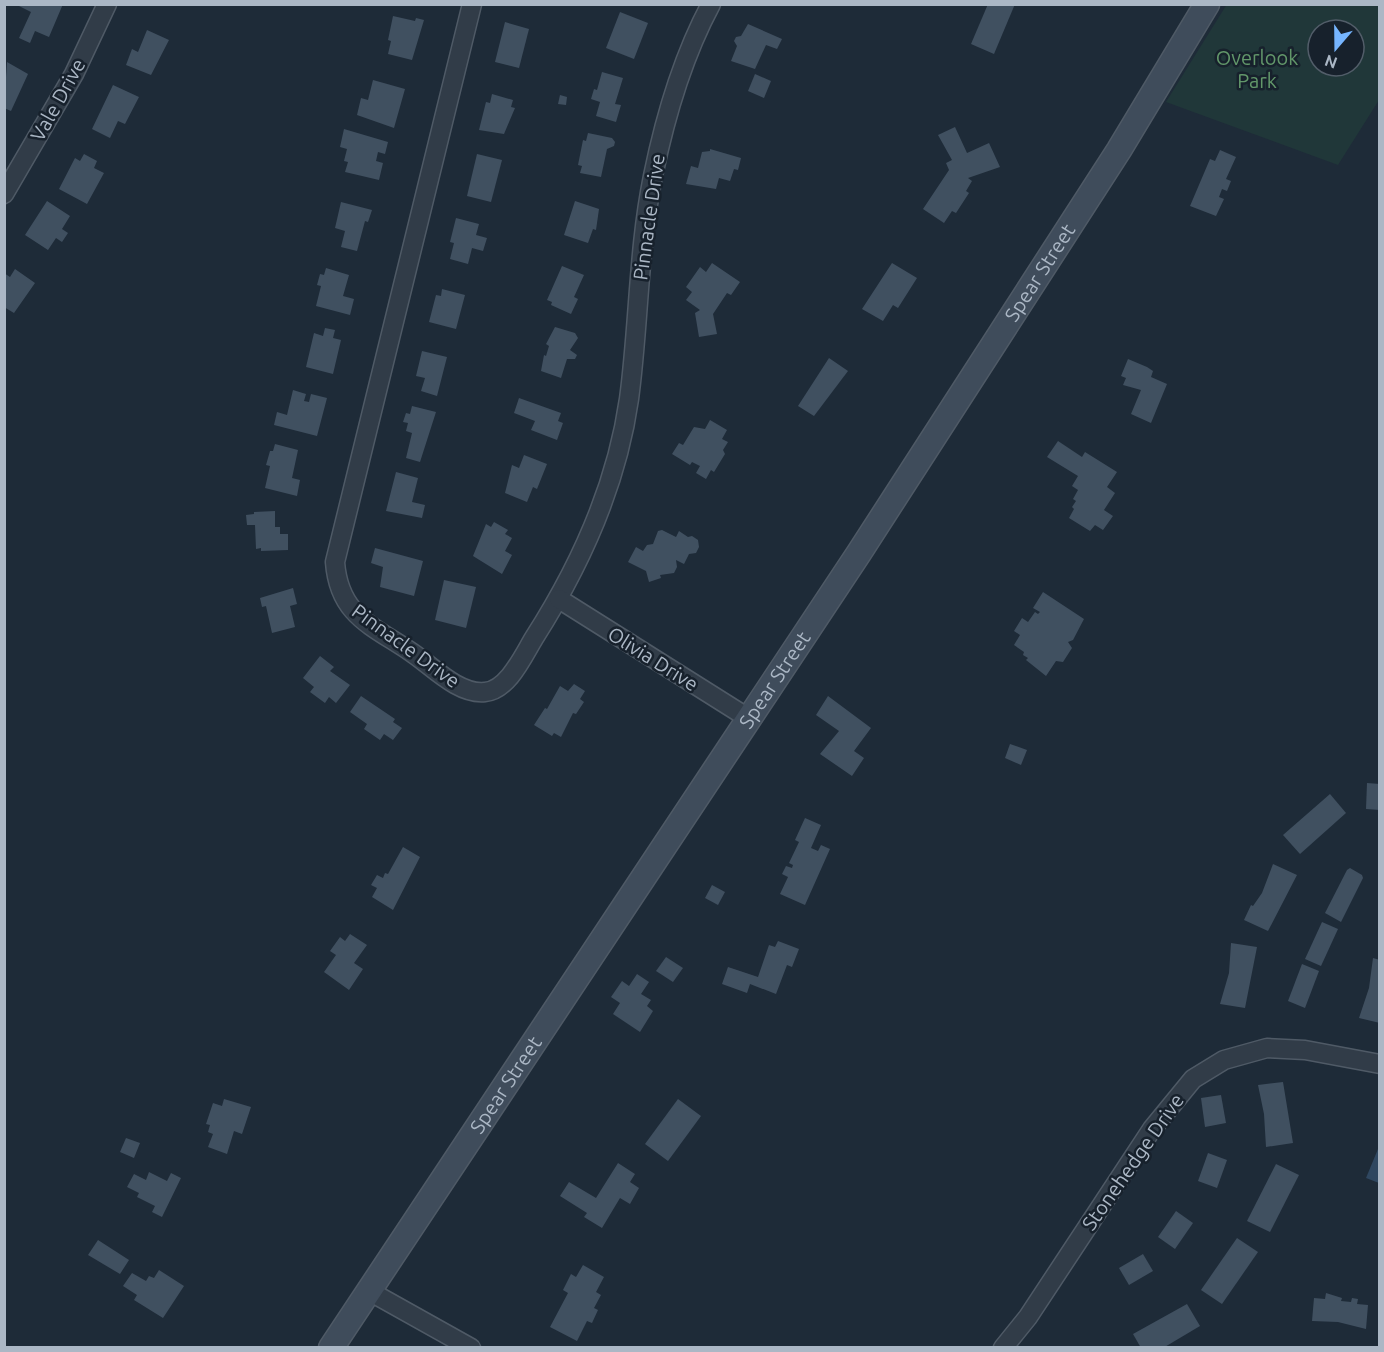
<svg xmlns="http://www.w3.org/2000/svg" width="1384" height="1352" viewBox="0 0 1384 1352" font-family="Ubuntu,sans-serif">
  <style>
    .green { fill: #203739; fill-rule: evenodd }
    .water { fill: #2f4760 }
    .building { fill: #405060 }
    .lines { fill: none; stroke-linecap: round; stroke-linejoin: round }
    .street-casing { stroke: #4f5a66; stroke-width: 21 }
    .secondary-casing { stroke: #4f5a66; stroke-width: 27 }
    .street { stroke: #313c48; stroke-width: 18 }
    .secondary { stroke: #3f4c5b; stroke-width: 24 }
    .labels { text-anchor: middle; stroke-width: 5; stroke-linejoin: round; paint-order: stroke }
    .park-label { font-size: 20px; fill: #62976a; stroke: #17212c }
    .street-label { font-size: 20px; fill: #abb7c5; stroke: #17212c }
  </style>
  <rect width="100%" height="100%" fill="#1e2b38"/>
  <!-- green -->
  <path class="green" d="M 1227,4 L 1379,5 L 1379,100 L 1338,165 L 1166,102 ZM 1318,30 L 1354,30 L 1354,66 L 1318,66 Z"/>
  <!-- water -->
  <path class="water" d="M 1378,1149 L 1380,1149 L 1379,1183 L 1366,1178 Z"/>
  <!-- building -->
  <g class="building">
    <path d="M 15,4 L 63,4 L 49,37 L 35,31 L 30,43 L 19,38 L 31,12 Z"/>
    <path d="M 988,4 L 1015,4 L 994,54 L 971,44 Z"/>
    <path d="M 620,12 L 648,23 L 634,59 L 606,48 Z"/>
    <path d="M 393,16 L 415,21 L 416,18 L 424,20 L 412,60 L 388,54 L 391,41 L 388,40 Z"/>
    <path d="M 505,22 L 529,29 L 519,68 L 495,62 Z"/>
    <path d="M 748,24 L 782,39 L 777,49 L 766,45 L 755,69 L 731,61 L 737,46 L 734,41 L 736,37 L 741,36 Z"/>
    <path d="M 147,30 L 169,40 L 151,75 L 126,65 L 132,49 L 138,52 Z"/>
    <path d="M 7,62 L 28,74 L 11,111 L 4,108 Z"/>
    <path d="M 602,72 L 623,78 L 615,104 L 621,105 L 616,122 L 596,116 L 600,102 L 591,99 L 594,89 L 597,90 Z"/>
    <path d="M 755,74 L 771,81 L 764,98 L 748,91 Z"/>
    <path d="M 373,80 L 405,89 L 394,128 L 357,115 L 361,98 L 368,100 Z"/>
    <path d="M 113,85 L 139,97 L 125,124 L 118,121 L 110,138 L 92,129 Z"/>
    <path d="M 492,94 L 513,100 L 511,107 L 515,108 L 504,134 L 479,130 L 486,102 L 490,103 Z"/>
    <path d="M 560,95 L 567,97 L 566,105 L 558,104 Z"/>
    <path d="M 955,127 L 967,153 L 989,143 L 1000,167 L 968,178 L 972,181 L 966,191 L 969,193 L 956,213 L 952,211 L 944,223 L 923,209 L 949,170 L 946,163 L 952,160 L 938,135 Z"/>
    <path d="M 344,129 L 388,142 L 385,154 L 378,152 L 376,161 L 383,163 L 379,180 L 345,172 L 348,162 L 344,161 L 347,149 L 340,147 Z"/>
    <path d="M 588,133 L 612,138 L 615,142 L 614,146 L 607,149 L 601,177 L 580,173 L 582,166 L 578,165 L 583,140 L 586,141 Z"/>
    <path d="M 710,149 L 741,158 L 738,170 L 734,169 L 730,181 L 719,178 L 716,189 L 686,184 L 691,166 L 698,168 L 702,152 L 710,151 Z"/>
    <path d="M 1220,150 L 1236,157 L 1226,179 L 1231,181 L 1227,191 L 1222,189 L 1219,197 L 1224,199 L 1216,216 L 1190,206 L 1210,159 L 1215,161 Z"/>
    <path d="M 84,154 L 97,161 L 94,168 L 104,173 L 87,204 L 59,189 L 75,158 L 80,161 Z"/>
    <path d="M 477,154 L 502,160 L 491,202 L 467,196 Z"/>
    <path d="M 47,201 L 70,216 L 62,229 L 68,233 L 62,242 L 56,238 L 48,250 L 25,235 Z"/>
    <path d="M 575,201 L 599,209 L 596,230 L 593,229 L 588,243 L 564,235 Z"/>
    <path d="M 341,202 L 372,210 L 368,222 L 365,221 L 357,251 L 341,247 L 345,231 L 335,228 Z"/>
    <path d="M 456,218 L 479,224 L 476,235 L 487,238 L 483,251 L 472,248 L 468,264 L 450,259 L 454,243 L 450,242 Z"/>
    <path d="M 712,263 L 740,282 L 731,295 L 727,293 L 713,314 L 717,334 L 699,337 L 695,313 L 700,310 L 686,300 L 692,292 L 686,287 L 700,267 L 706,272 Z"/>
    <path d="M 892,263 L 917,278 L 898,308 L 893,305 L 883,321 L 862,309 Z"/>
    <path d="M 562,266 L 584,275 L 574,297 L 578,299 L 571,314 L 551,305 L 552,302 L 547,300 Z"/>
    <path d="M 326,268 L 349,275 L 343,296 L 354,299 L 350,315 L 316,306 L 321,286 L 317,285 L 320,274 L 324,275 Z"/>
    <path d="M 15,269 L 35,283 L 14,313 L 4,307 L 4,273 L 10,277 Z"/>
    <path d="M 442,289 L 465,295 L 456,329 L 429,322 L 436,295 L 441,296 Z"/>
    <path d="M 555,327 L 575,333 L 578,338 L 570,350 L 577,355 L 575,359 L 567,359 L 561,378 L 541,371 L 544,355 L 546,356 L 549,346 L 546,344 Z"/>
    <path d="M 325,328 L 335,330 L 333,338 L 341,340 L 333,374 L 306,367 L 314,333 L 323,336 Z"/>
    <path d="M 422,351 L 447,357 L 437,396 L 421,391 L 425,378 L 416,376 Z"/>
    <path d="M 829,358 L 848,371 L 814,416 L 798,406 Z"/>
    <path d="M 1128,359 L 1147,367 L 1153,371 L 1151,377 L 1167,384 L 1151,423 L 1131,414 L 1141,390 L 1123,385 L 1126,378 L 1121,376 Z"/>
    <path d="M 293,390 L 306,394 L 304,401 L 309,402 L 311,394 L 327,398 L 317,436 L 274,425 L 277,412 L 287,415 Z"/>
    <path d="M 519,398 L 561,413 L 558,421 L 563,423 L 557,440 L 531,430 L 535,421 L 514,413 Z"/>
    <path d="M 412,406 L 436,412 L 420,462 L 406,458 L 412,433 L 406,431 L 408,423 L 403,422 L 406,413 L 410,414 Z"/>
    <path d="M 710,420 L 727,430 L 722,439 L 728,442 L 723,450 L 725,454 L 714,472 L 711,470 L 706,479 L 696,473 L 700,466 L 692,462 L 690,465 L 672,454 L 679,443 L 683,445 L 694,427 L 705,429 Z"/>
    <path d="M 1058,441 L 1082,457 L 1085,452 L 1117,472 L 1107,487 L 1115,493 L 1104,510 L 1113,516 L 1103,530 L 1095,525 L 1090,531 L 1069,518 L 1074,509 L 1072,507 L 1076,501 L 1073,499 L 1078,490 L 1072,486 L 1078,476 L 1047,457 Z"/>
    <path d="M 275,444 L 298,450 L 292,478 L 300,480 L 297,496 L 265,488 L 270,466 L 266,465 L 270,451 L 273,451 Z"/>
    <path d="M 524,455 L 547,464 L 537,489 L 533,487 L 527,502 L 505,493 L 512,465 L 519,468 Z"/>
    <path d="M 396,472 L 418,478 L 412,502 L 425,505 L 422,518 L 386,511 Z"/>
    <path d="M 275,511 L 275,527 L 280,527 L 280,534 L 288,534 L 288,550 L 261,551 L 261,548 L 256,549 L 255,525 L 247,525 L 246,515 L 254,514 L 254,512 Z"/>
    <path d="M 494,522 L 508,530 L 505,534 L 512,538 L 505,551 L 512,555 L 502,574 L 473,556 L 486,524 L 491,527 Z"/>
    <path d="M 662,530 L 676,537 L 679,531 L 688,537 L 692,536 L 698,540 L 699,547 L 696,553 L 689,554 L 684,564 L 676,560 L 677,567 L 674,573 L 660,575 L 661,578 L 649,582 L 646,571 L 628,562 L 636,547 L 643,551 L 647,545 L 653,544 L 658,531 Z"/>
    <path d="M 375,548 L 423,561 L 414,596 L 380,587 L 383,567 L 371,563 Z"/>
    <path d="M 444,580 L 476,587 L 466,628 L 435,620 Z"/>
    <path d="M 293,588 L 297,604 L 290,606 L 295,627 L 272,633 L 266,606 L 262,607 L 260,598 Z"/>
    <path d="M 1043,592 L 1084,619 L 1073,640 L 1068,642 L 1072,648 L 1063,662 L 1056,661 L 1046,676 L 1026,660 L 1028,658 L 1023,655 L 1024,652 L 1014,645 L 1020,635 L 1014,631 L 1022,618 L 1028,622 L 1035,612 L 1038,614 L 1040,612 L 1033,608 Z"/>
    <path d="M 320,656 L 334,667 L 330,671 L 350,685 L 336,703 L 329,697 L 325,703 L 310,692 L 314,687 L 303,678 Z"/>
    <path d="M 574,684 L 585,691 L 580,699 L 584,702 L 576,714 L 573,713 L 561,737 L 554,733 L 552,736 L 534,725 L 545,708 L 547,709 L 560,686 L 568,691 Z"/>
    <path d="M 361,696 L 395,719 L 393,722 L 402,728 L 393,740 L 384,734 L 380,740 L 364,729 L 367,724 L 350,712 Z"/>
    <path d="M 828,696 L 871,728 L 854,751 L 864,758 L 852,776 L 820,754 L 839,731 L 816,715 Z"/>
    <path d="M 1010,744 L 1027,750 L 1021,765 L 1005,758 Z"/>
    <path d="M 1367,783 L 1380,784 L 1380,810 L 1366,809 Z"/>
    <path d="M 1330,794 L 1346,813 L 1300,854 L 1283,835 Z"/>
    <path d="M 805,818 L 821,825 L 811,848 L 818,851 L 821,845 L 830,849 L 805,905 L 780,894 L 788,877 L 782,874 L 786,866 L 792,868 L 793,865 L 789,863 L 799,842 L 795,840 Z"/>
    <path d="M 403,847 L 420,857 L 393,910 L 372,897 L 377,888 L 371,885 L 377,875 L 383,878 L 385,873 L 388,874 Z"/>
    <path d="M 1273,864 L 1297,875 L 1268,931 L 1244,920 L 1251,905 L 1253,906 L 1262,893 Z"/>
    <path d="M 1350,868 L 1362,875 L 1363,878 L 1341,922 L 1325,913 L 1347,870 Z"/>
    <path d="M 712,885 L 725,892 L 718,905 L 705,898 Z"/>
    <path d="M 1322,922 L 1338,929 L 1321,966 L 1305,959 Z"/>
    <path d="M 350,934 L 367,945 L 354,963 L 363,969 L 349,990 L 324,972 L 336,955 L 330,951 L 340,937 L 345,941 Z"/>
    <path d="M 778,941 L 799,949 L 792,967 L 787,965 L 776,994 L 750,984 L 747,993 L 722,984 L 728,967 L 758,977 L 769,945 L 775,947 Z"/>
    <path d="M 1231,943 L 1257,947 L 1245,1008 L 1220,1004 L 1229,973 Z"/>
    <path d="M 666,957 L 683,968 L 673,982 L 656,971 Z"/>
    <path d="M 1373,958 L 1380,960 L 1380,1023 L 1359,1018 L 1369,988 Z"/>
    <path d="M 1302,964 L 1319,971 L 1305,1008 L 1288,1001 Z"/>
    <path d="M 637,974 L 649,982 L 641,994 L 651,1000 L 647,1006 L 653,1011 L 640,1032 L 613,1014 L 620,1003 L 611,997 L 622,981 L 629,986 Z"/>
    <path d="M 1283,1082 L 1293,1143 L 1266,1147 L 1264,1114 L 1258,1085 Z"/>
    <path d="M 1221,1095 L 1226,1123 L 1205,1127 L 1201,1098 Z"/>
    <path d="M 224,1099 L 251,1107 L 242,1134 L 234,1131 L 227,1154 L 208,1147 L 213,1134 L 208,1132 L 210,1125 L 206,1124 L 213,1103 L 222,1106 Z"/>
    <path d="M 678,1099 L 701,1116 L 668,1161 L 645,1144 Z"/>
    <path d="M 126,1138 L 140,1143 L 134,1158 L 120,1152 Z"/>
    <path d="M 1208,1153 L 1227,1160 L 1217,1188 L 1198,1181 Z"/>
    <path d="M 618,1163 L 635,1174 L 630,1182 L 639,1188 L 630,1204 L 620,1198 L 602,1228 L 584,1217 L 587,1213 L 560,1196 L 569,1182 L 596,1198 Z"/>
    <path d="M 1276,1164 L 1299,1175 L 1270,1232 L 1247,1221 Z"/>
    <path d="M 149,1172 L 167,1181 L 171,1173 L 181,1178 L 162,1217 L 152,1212 L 155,1206 L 137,1197 L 139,1193 L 127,1187 L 134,1174 L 146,1180 Z"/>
    <path d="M 1176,1211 L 1193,1223 L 1175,1249 L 1158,1237 Z"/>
    <path d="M 1237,1238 L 1258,1252 L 1222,1304 L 1201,1290 Z"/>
    <path d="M 98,1240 L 129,1260 L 120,1274 L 88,1255 Z"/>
    <path d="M 1143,1254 L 1153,1271 L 1129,1285 L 1119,1268 Z"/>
    <path d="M 583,1265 L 604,1277 L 596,1292 L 601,1295 L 594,1308 L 598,1310 L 592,1323 L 587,1321 L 577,1341 L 550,1327 L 568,1293 L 563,1290 L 571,1274 L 576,1277 Z"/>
    <path d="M 159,1270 L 184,1286 L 163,1318 L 134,1300 L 137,1295 L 123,1286 L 132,1273 L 146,1281 L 149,1276 L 154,1278 Z"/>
    <path d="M 1326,1293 L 1342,1298 L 1341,1301 L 1351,1302 L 1352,1298 L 1358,1299 L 1357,1304 L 1368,1305 L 1366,1329 L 1338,1322 L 1312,1321 L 1314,1298 L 1325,1299 Z"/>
    <path d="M 1187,1304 L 1200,1326 L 1163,1348 L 1141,1348 L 1133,1334 Z"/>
  </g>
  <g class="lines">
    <!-- street casing -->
    <g class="street-casing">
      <g id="street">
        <path d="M 472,4 L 335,562 C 339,615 371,625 411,652 C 431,665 458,695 485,692 C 508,690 523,656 534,638 C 580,566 617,484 629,399 C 639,325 638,250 653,176 C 665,117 682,58 711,4"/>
        <path d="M 4,194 L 74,74 L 107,4"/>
        <path d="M 559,599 L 748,718"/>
        <path d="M 369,1291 L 471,1348"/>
        <path d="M 1003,1348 L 1028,1317 L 1152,1129 L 1193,1079 L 1224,1060 L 1267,1048 L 1305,1050 L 1380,1064"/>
      </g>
    </g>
    <!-- secondary casing -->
    <g class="secondary-casing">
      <g id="secondary">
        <path id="s1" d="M 331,1348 L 859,553 L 1119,150 L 1207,4"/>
      </g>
    </g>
    <!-- street -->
    <use href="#street" class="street"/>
    <!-- secondary -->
    <use href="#secondary" class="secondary"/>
  </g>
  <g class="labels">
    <!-- park labels -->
    <g class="park-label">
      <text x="1257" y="65">Overlook<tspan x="1257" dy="23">Park</tspan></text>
    </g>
    <!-- street labels -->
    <g class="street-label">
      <text transform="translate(58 100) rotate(-61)" y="7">Vale Drive</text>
      <text transform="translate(649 217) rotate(-82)" y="7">Pinnacle Drive</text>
      <text dy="7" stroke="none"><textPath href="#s1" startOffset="1288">Spear Street</textPath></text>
      <text transform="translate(406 646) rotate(36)" y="7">Pinnacle Drive</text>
      <text transform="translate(653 659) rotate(32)" y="7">Olivia Drive</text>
      <text dy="7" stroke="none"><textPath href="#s1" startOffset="802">Spear Street</textPath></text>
      <text dy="7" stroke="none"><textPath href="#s1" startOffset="316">Spear Street</textPath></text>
      <text transform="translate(1133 1162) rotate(-55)" y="7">Stonehedge Drive</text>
    </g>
  </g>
  <!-- border -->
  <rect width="1384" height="1352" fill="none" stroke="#abb7c5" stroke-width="12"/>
  <!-- north arrow -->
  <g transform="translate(1336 48) rotate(200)"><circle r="28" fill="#17212c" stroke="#525d69" stroke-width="1.5"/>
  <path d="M0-4.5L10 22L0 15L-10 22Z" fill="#76b5ff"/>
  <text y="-9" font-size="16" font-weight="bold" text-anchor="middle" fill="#abb7c5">N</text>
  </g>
</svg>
